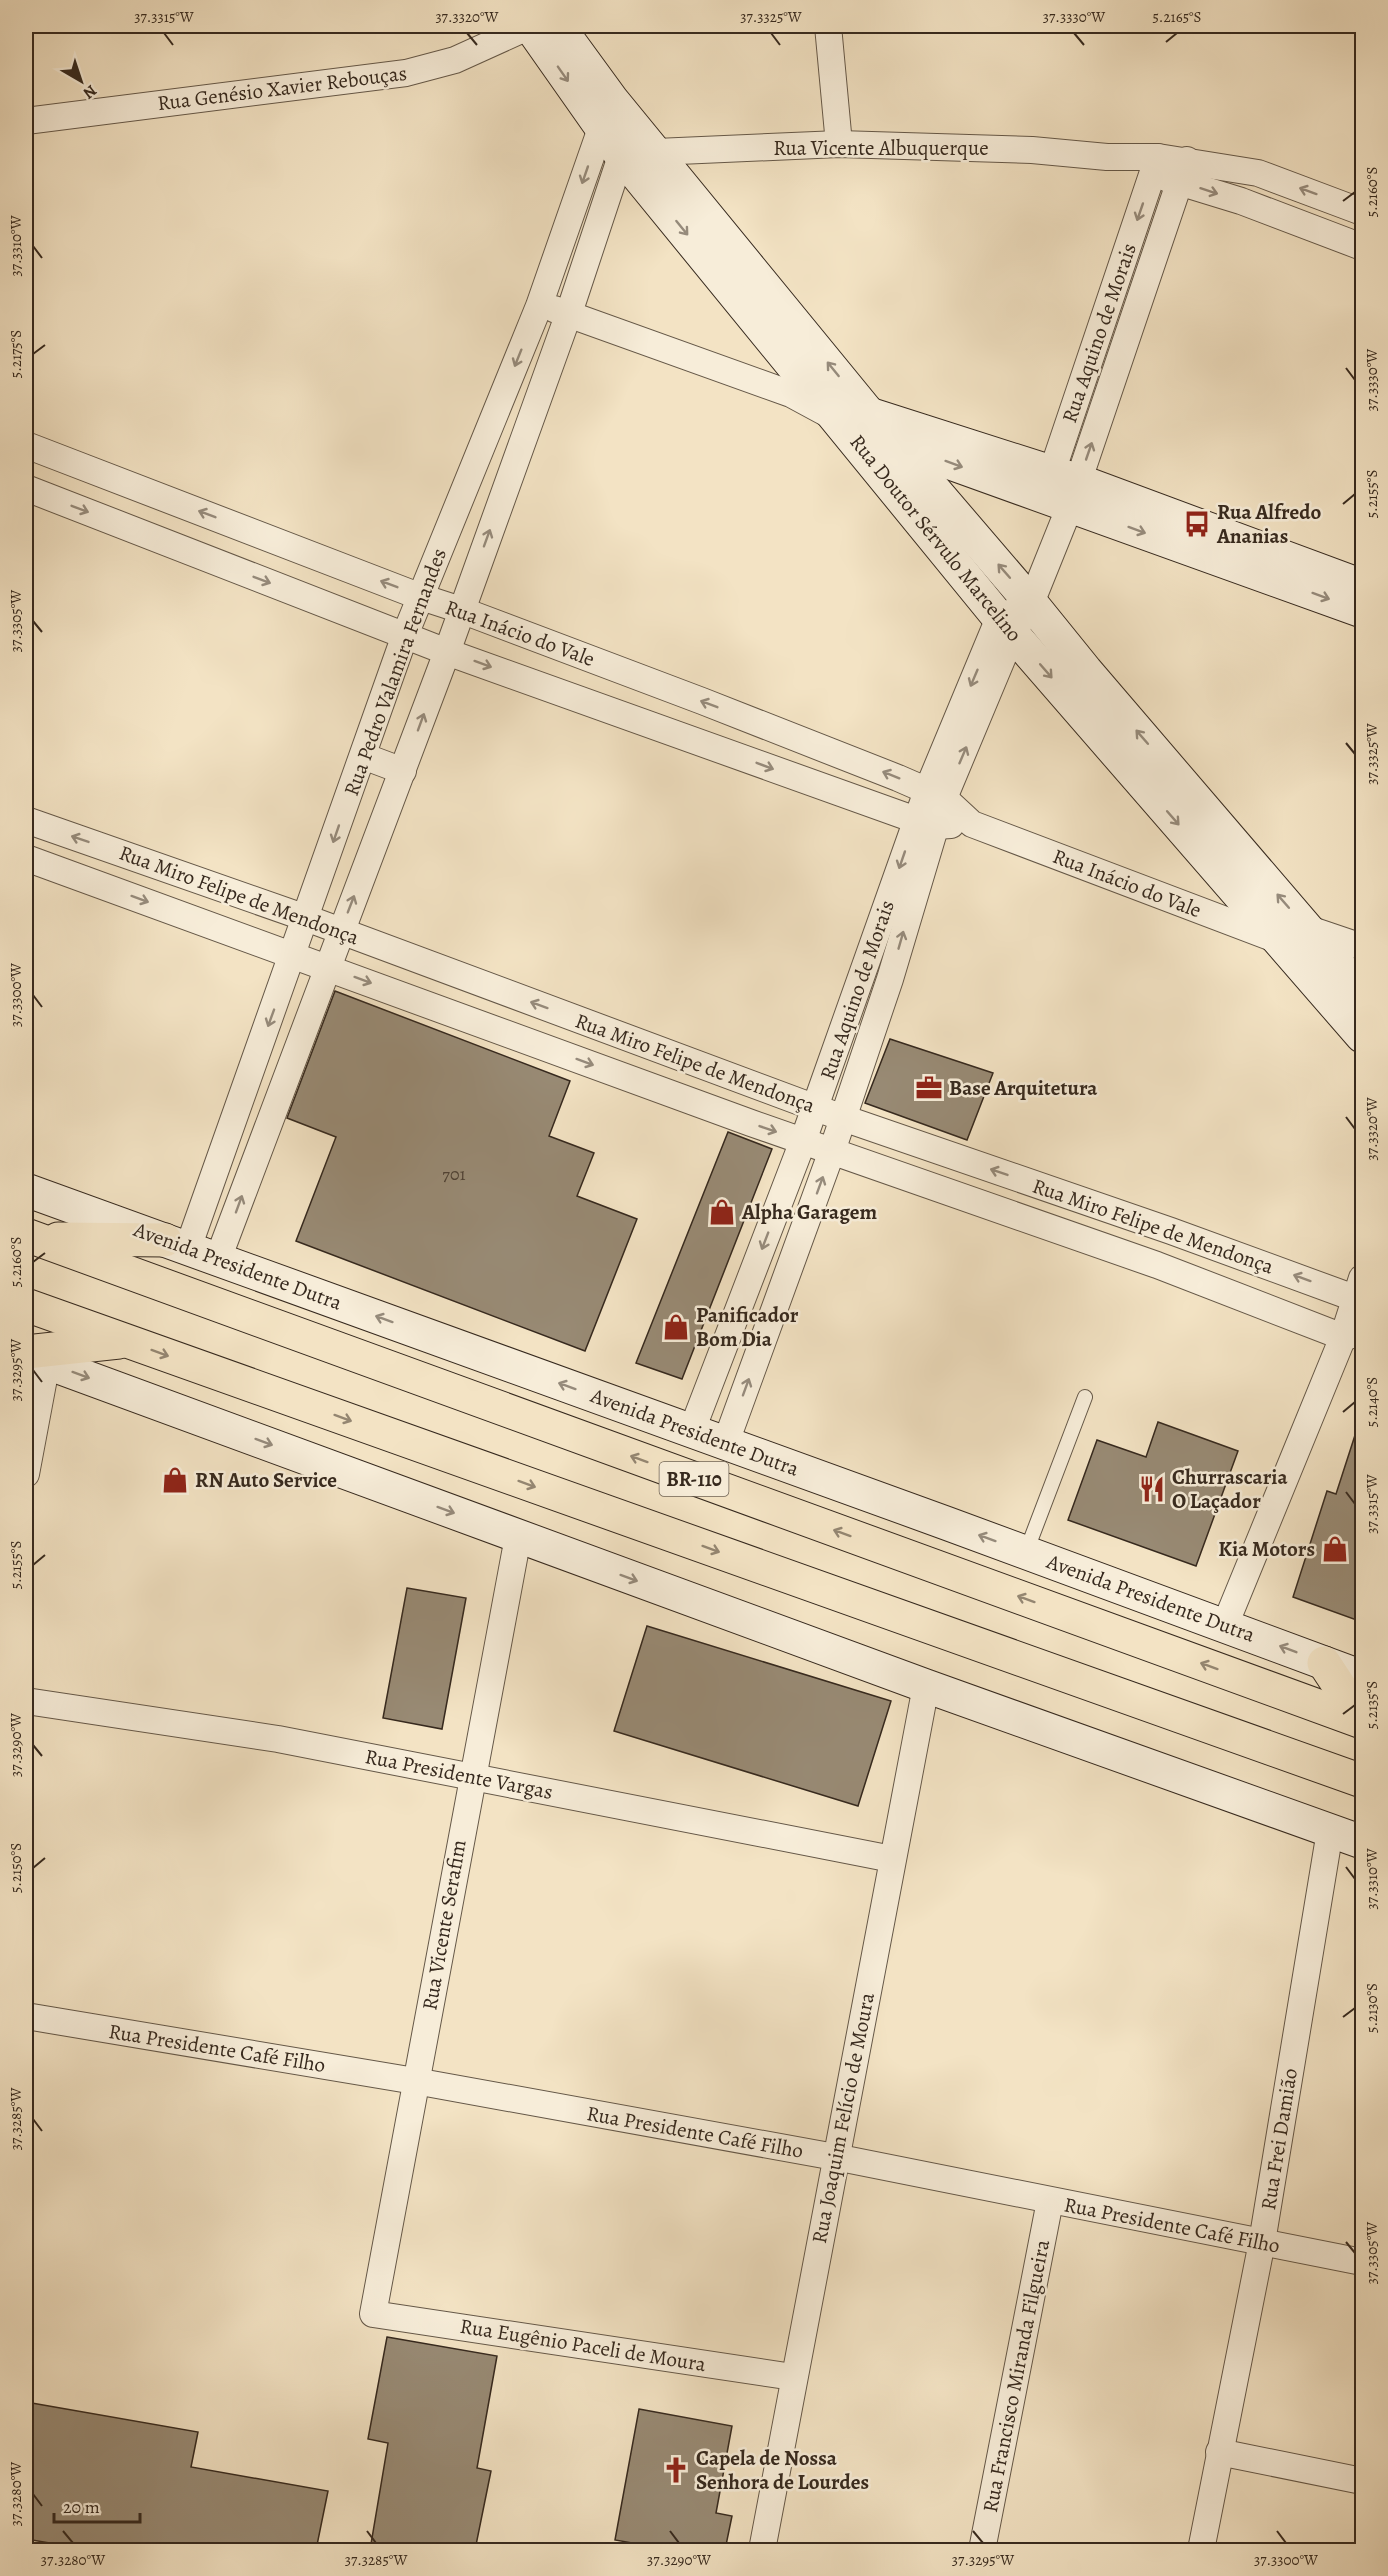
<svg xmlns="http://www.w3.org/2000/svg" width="1388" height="2576" viewBox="0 0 1388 2576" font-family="Alegreya,serif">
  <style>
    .building { fill: #988a74; stroke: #36291e; stroke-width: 1.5 }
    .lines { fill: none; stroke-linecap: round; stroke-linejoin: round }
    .lane-casing { stroke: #655848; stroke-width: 16 }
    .street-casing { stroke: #655848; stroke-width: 28 }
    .secondary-casing { stroke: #36291e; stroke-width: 35 }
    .primary-casing { stroke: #36291e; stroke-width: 35 }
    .lane { stroke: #f7edd9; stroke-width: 14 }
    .street { stroke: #f7edd9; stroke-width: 26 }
    .secondary { stroke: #f7edd9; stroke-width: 33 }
    .primary { stroke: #f3e3c4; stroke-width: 33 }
    .oneway { stroke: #968b7c }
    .oneway2 { stroke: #948671 }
    .ticks { fill: none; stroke: #36291e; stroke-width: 2 }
    .labels { text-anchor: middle; stroke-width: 5; stroke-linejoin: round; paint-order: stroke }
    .number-label { font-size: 18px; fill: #4e4134 }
    .shield { fill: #f7edd9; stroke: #706456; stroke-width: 1.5 }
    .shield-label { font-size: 20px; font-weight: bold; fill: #36291e }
    .street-label { font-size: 21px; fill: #36291e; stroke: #f7edd9 }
    .poi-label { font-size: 21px; font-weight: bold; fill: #36291e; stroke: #f7edd9; text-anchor: start }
    .neatline { fill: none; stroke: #36291e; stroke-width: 2 }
    .ticks-label { font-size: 15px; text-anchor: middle; fill: #36291e }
  </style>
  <rect width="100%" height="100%" fill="#f3e3c4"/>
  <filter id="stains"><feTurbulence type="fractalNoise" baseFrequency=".00333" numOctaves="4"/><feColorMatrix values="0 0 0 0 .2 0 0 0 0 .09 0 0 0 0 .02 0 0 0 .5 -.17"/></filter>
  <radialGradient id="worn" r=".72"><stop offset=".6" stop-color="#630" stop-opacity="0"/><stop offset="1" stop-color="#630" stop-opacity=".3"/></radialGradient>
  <!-- building -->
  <g class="building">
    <path d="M 335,991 L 570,1081 L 549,1136 L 594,1153 L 577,1196 L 637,1219 L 585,1351 L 296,1241 L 336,1137 L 287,1118 Z"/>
    <path d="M 890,1039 L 993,1073 L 967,1140 L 865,1103 Z"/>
    <path d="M 728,1132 L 772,1149 L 682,1379 L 636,1363 Z"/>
    <path d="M 1158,1422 L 1238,1451 L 1196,1566 L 1068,1520 L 1097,1440 L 1146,1457 Z"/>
    <path d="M 1358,1426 L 1362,1427 L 1362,1622 L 1293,1597 L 1327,1491 L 1336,1494 Z"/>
    <path d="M 407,1588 L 466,1598 L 442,1729 L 383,1718 Z"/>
    <path d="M 647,1626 L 891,1701 L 858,1806 L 614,1731 Z"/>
    <path d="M 387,2337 L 497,2356 L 477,2468 L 491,2471 L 475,2550 L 370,2550 L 388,2443 L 368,2439 Z"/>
    <path d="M 26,2402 L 198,2432 L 191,2467 L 328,2491 L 316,2550 L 91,2550 L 26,2539 Z"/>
    <path d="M 639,2409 L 732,2426 L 716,2513 L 732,2516 L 725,2550 L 672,2550 L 615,2540 Z"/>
  </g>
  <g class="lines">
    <!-- lane casing -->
    <g class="lane-casing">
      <path id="lane" d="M 1026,1552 L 1085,1397"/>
    </g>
    <!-- street casing -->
    <g class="street-casing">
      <g id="street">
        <path d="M 828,26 L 839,144"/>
        <path d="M 26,121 L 406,73 L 455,60 L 530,26"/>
        <path d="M 656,152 L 839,144 L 1032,150 L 1107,157 L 1158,157 L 1258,173 L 1362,212"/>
        <path d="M 1166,178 L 1241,201 L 1362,247"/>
        <path d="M 554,309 L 791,394 L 828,414"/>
        <path d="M 26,445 L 421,597 L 461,610 L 702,701 L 898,778 L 944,798 L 972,824 L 1278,940"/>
        <path d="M 26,488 L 447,652 L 916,820 L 935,826 L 951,825"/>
        <path d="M 1060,488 L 1052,472 L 1158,157"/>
        <path d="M 363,756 L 403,771"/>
        <path d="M 26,820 L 306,918 L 843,1118 L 1171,1231 L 1357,1299 L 1362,1306"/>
        <path d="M 26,858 L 751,1123 L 1157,1265 L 1343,1337 L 1362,1333"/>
        <path d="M 1306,928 L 1362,947"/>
        <path d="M 188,1248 L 405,635 L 539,306 L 606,114"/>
        <path d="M 218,1259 L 447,652 L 569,313 L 626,141"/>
        <path d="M 692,1430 L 803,1141 L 927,791 L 999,618 L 1014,611"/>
        <path d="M 726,1442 L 832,1151 L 890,979 L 944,798 L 1013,633 L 1031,603 L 1070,506 L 1187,160"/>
        <path d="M 26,1474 L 47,1362"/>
        <path d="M 518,1537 L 373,2314 L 793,2377"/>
        <path d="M 1225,1625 L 1343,1337 L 1362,1278"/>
        <path d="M 26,1701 L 278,1739 L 892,1859"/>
        <path d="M 26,2016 L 415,2081 L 835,2157 L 1362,2262"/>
        <path d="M 1219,2452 L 1362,2481"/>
        <path d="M 762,2550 L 926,1686"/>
        <path d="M 982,2550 L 1050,2201"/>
        <path d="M 1201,2550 L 1262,2242 L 1330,1831"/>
      </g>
    </g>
    <!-- secondary casing -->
    <g class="secondary-casing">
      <g id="secondary">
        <path d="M 530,26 L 620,154 L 999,618 L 1362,1036"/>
        <path d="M 558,26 L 612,100 L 869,414 L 1031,603 L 1086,671 L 1362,993"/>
        <path d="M 869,414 L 1079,481 L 1362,586"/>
        <path d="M 931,456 L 1362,611"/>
        <path d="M 26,1190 C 472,1350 918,1511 1362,1677"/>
        <path d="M 26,1355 L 926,1686 L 1362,1842"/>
      </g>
    </g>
    <!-- primary casing -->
    <g class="primary-casing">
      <g id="primary">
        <path d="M 26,1235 L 1362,1722"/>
        <path d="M 58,1239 L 165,1240"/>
        <path d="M 26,1305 L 1362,1781"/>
        <path d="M 26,1352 L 119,1342"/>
        <path d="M 1324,1663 L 1362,1721"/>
      </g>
    </g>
    <!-- lane -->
    <use href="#lane" class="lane"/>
    <!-- street -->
    <use href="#street" class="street"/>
    <!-- secondary -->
    <use href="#secondary" class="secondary"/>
    <!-- primary -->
    <use href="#primary" class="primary"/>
  </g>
  <!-- one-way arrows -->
  <defs><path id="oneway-shaft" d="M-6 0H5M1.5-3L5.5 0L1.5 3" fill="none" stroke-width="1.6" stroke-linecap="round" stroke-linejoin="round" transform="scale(1.5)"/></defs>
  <g class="oneway">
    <use href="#oneway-shaft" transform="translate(563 74) rotate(55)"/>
    <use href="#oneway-shaft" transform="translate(585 175) rotate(109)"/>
    <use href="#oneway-shaft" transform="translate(1209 191) rotate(18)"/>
    <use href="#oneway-shaft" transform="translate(1308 191) rotate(-160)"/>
    <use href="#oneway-shaft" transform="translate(1140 212) rotate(109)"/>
    <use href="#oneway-shaft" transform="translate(682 228) rotate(51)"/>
    <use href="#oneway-shaft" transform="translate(518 358) rotate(112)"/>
    <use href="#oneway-shaft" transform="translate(833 369) rotate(-129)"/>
    <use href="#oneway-shaft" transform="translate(1089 451) rotate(-71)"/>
    <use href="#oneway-shaft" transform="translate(954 464) rotate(20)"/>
    <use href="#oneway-shaft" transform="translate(80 509) rotate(21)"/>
    <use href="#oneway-shaft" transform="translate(207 514) rotate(-159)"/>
    <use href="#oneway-shaft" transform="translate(1137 530) rotate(20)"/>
    <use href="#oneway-shaft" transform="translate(487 538) rotate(-70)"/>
    <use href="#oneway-shaft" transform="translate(1004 571) rotate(-131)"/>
    <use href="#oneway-shaft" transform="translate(262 580) rotate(21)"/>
    <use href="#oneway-shaft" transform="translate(389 584) rotate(-159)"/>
    <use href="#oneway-shaft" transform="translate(1321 596) rotate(20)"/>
    <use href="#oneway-shaft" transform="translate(483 664) rotate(20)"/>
    <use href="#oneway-shaft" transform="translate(1046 671) rotate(49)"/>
    <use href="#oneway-shaft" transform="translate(974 678) rotate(113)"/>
    <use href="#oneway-shaft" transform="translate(709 704) rotate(-159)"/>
    <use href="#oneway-shaft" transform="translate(421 722) rotate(-70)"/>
    <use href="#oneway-shaft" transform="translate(1142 737) rotate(-131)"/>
    <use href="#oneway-shaft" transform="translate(963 755) rotate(-67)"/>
    <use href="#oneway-shaft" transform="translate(765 766) rotate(21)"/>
    <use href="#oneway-shaft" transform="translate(891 775) rotate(-158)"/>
    <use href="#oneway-shaft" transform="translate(1173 818) rotate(49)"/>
    <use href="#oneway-shaft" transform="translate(336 834) rotate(109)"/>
    <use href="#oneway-shaft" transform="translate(80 839) rotate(-161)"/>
    <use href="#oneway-shaft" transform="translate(902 860) rotate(109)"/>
    <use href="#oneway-shaft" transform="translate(140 899) rotate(20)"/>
    <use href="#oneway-shaft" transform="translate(1283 901) rotate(-131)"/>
    <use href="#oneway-shaft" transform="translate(351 904) rotate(-69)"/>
    <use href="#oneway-shaft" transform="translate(901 940) rotate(-74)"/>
    <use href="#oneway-shaft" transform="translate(363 980) rotate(20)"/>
    <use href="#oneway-shaft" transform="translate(539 1005) rotate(-160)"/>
    <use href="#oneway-shaft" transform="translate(271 1018) rotate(110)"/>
    <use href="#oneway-shaft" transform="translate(585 1062) rotate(20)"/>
    <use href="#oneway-shaft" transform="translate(768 1129) rotate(19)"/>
    <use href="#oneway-shaft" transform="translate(999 1172) rotate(-161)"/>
    <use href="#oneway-shaft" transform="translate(820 1185) rotate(-70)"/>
    <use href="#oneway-shaft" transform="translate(239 1204) rotate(-70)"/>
    <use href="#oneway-shaft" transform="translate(765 1241) rotate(111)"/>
    <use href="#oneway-shaft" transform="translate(1302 1278) rotate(-160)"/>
    <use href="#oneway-shaft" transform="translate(384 1319) rotate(-160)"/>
    <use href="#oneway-shaft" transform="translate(81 1375) rotate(20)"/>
    <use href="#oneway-shaft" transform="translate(567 1386) rotate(-160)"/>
    <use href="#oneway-shaft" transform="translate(746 1387) rotate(-70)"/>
    <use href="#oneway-shaft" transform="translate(264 1442) rotate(20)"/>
    <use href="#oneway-shaft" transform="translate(446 1510) rotate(20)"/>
    <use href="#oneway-shaft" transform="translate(987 1538) rotate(-160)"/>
    <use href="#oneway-shaft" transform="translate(629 1578) rotate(20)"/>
    <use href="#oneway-shaft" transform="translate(1288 1649) rotate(-159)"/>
  </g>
  <g class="oneway2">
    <use href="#oneway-shaft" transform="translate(160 1353) rotate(20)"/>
    <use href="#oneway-shaft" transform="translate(343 1418) rotate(20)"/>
    <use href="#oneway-shaft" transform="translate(639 1459) rotate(-160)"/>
    <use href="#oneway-shaft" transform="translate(527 1484) rotate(20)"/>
    <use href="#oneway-shaft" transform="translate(842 1533) rotate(-160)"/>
    <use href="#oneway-shaft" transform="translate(711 1549) rotate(20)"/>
    <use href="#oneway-shaft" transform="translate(1026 1599) rotate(-160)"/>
    <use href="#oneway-shaft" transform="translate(1209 1666) rotate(-160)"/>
  </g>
  <!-- ticks -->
  <path class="ticks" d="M 164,33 L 173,45M 467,33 L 477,45M 771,33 L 780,45M 1074,33 L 1084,45M 1166,42 L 1177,33M 1343,201 L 1355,192M 33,246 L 42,258M 33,354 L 45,345M 1346,368 L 1355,380M 1343,504 L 1355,494M 33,621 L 42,632M 1346,743 L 1355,754M 33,995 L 42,1007M 1346,1117 L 1355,1129M 33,1262 L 45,1253M 33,1370 L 42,1382M 1343,1412 L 1355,1402M 1346,1492 L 1355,1504M 33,1565 L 45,1555M 1343,1714 L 1355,1705M 33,1745 L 42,1756M 1346,1867 L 1355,1879M 33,1868 L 45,1858M 1343,2017 L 1355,2008M 33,2119 L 42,2131M 1346,2242 L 1355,2253M 33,2494 L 42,2506M 63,2531 L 73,2543M 367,2531 L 376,2543M 670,2531 L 679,2543M 973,2531 L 983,2543M 1277,2531 L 1286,2543"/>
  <!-- icons -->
  <defs>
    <g id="bus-bare" transform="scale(2.07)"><path d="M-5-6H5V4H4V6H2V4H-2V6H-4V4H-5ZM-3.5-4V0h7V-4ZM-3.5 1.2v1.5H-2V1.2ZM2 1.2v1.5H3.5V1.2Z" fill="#8f2418" stroke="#f7edd9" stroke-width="2.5" paint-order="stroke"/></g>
    <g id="office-bare" transform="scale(2.07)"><path d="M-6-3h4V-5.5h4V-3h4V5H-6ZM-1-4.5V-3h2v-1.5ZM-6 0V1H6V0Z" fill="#8f2418" stroke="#f7edd9" stroke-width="2.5" paint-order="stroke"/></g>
    <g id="shop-bare" transform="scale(2.07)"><path d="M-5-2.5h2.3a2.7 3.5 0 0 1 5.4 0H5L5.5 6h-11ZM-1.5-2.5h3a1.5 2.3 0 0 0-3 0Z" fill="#8f2418" stroke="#f7edd9" stroke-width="2.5" paint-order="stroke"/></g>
    <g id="restaurant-bare" transform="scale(2.07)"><path d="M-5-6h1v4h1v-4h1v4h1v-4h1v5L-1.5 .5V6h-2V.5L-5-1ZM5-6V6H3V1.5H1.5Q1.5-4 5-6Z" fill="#8f2418" stroke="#f7edd9" stroke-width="2.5" paint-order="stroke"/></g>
    <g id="church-bare" transform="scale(2.07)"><path d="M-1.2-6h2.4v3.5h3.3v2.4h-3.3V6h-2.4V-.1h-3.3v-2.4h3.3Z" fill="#8f2418" stroke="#f7edd9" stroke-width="2.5" paint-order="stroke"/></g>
  </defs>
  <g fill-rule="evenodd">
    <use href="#bus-bare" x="1197" y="524"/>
    <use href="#office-bare" x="929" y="1088"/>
    <use href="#shop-bare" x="722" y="1212"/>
    <use href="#shop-bare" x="676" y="1327"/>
    <use href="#shop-bare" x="175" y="1480"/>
    <use href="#restaurant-bare" x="1152" y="1489"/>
    <use href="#shop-bare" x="1335" y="1549"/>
    <use href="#church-bare" x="676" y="2470"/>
  </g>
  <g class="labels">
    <!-- number labels -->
    <g class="number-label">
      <text x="454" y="1180">701</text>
    </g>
    <!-- shield labels -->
    <rect class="shield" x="659.5" y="1462" width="69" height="34" rx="4.5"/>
    <g class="shield-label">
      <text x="694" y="1486">BR-110</text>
    </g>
    <!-- street labels -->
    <g class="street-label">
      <text transform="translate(282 88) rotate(-7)" y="7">Rua Genésio Xavier Rebouças</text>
      <text x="881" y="155">Rua Vicente Albuquerque</text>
      <text transform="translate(1099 333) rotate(-71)" y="7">Rua Aquino de Morais</text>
      <text transform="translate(936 538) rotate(51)" y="7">Rua Doutor Sérvulo Marcelino</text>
      <text transform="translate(520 633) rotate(20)" y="7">Rua Inácio do Vale</text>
      <text transform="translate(395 672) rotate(-70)" y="7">Rua Pedro Valamira Fernandes</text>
      <text transform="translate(1127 883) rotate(21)" y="7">Rua Inácio do Vale</text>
      <text transform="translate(239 895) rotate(20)" y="7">Rua Miro Felipe de Mendonça</text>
      <text transform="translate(857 990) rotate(-71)" y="7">Rua Aquino de Morais</text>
      <text transform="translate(695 1063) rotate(20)" y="7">Rua Miro Felipe de Mendonça</text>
      <text transform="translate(1153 1226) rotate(19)" y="7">Rua Miro Felipe de Mendonça</text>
      <text transform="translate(238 1266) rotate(20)" y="7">Avenida Presidente Dutra</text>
      <text transform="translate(695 1432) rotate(20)" y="7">Avenida Presidente Dutra</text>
      <text transform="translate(1151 1598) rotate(20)" y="7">Avenida Presidente Dutra</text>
      <text transform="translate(459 1774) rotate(11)" y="7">Rua Presidente Vargas</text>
      <text transform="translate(444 1925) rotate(-80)" y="7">Rua Vicente Serafim</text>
      <text transform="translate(217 2048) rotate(9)" y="7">Rua Presidente Café Filho</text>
      <text transform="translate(843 2118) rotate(-79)" y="7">Rua Joaquim Felício de Moura</text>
      <text transform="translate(695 2132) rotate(10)" y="7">Rua Presidente Café Filho</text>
      <text transform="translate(1279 2139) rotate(-81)" y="7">Rua Frei Damião</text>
      <text transform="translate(1172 2225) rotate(11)" y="7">Rua Presidente Café Filho</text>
      <text transform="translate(583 2345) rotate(9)" y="7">Rua Eugênio Paceli de Moura</text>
      <text transform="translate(1016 2376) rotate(-79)" y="7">Rua Francisco Miranda Filgueira</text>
    </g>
    <!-- poi labels -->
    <g class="poi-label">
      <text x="1217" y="519">Rua Alfredo<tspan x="1217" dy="24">Ananias</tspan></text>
      <text x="949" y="1095">Base Arquitetura</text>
      <text x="742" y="1219">Alpha Garagem</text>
      <text x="696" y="1322">Panificador<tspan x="696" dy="24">Bom Dia</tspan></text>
      <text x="1172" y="1484">Churrascaria<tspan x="1172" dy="24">O Laçador</tspan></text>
      <text x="195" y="1487">RN Auto Service</text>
      <text x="1315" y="1556" text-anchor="end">Kia Motors</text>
      <text x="696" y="2465">Capela de Nossa<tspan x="696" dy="24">Senhora de Lourdes</tspan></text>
    </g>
  </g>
  <!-- margin -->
  <rect width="1388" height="2576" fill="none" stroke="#f3e3c4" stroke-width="66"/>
  <!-- north arrow -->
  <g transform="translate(81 81) rotate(141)" stroke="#f7edd9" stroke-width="4.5" paint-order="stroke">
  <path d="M0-4.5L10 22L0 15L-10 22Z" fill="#36291e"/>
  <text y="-9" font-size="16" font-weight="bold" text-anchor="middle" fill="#36291e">N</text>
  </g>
  <!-- scale -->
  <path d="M54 2513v9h86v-9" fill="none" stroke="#36291e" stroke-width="3"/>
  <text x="63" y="2513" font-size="18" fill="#36291e" stroke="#f7edd9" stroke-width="4.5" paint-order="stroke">20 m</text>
  <rect x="33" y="33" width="1322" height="2510" class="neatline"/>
  <g class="ticks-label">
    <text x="164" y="22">37.3315°W</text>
    <text x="467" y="22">37.3320°W</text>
    <text x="771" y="22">37.3325°W</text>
    <text x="1074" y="22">37.3330°W</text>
    <text x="1177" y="22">5.2165°S</text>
    <text transform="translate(1372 192) rotate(-90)" y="5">5.2160°S</text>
    <text transform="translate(16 246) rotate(-90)" y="5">37.3310°W</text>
    <text transform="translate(16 354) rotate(-90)" y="5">5.2175°S</text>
    <text transform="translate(1372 380) rotate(-90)" y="5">37.3330°W</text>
    <text transform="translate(1372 494) rotate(-90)" y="5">5.2155°S</text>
    <text transform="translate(16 621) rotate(-90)" y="5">37.3305°W</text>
    <text transform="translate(1372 754) rotate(-90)" y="5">37.3325°W</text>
    <text transform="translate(16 995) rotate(-90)" y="5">37.3300°W</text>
    <text transform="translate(1372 1129) rotate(-90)" y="5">37.3320°W</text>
    <text transform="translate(16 1262) rotate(-90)" y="5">5.2160°S</text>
    <text transform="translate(16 1370) rotate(-90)" y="5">37.3295°W</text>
    <text transform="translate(1372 1402) rotate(-90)" y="5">5.2140°S</text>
    <text transform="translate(1372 1504) rotate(-90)" y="5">37.3315°W</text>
    <text transform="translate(16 1565) rotate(-90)" y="5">5.2155°S</text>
    <text transform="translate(1372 1705) rotate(-90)" y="5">5.2135°S</text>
    <text transform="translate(16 1745) rotate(-90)" y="5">37.3290°W</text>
    <text transform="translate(16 1868) rotate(-90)" y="5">5.2150°S</text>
    <text transform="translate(1372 1879) rotate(-90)" y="5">37.3310°W</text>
    <text transform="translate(1372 2008) rotate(-90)" y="5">5.2130°S</text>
    <text transform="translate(16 2119) rotate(-90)" y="5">37.3285°W</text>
    <text transform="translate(1372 2253) rotate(-90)" y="5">37.3305°W</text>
    <text transform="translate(16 2494) rotate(-90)" y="5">37.3280°W</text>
    <text x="73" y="2565">37.3280°W</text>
    <text x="376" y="2565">37.3285°W</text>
    <text x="679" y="2565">37.3290°W</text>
    <text x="983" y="2565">37.3295°W</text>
    <text x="1286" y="2565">37.3300°W</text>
  </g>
  <rect width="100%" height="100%" filter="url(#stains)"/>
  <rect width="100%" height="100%" fill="url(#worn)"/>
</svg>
